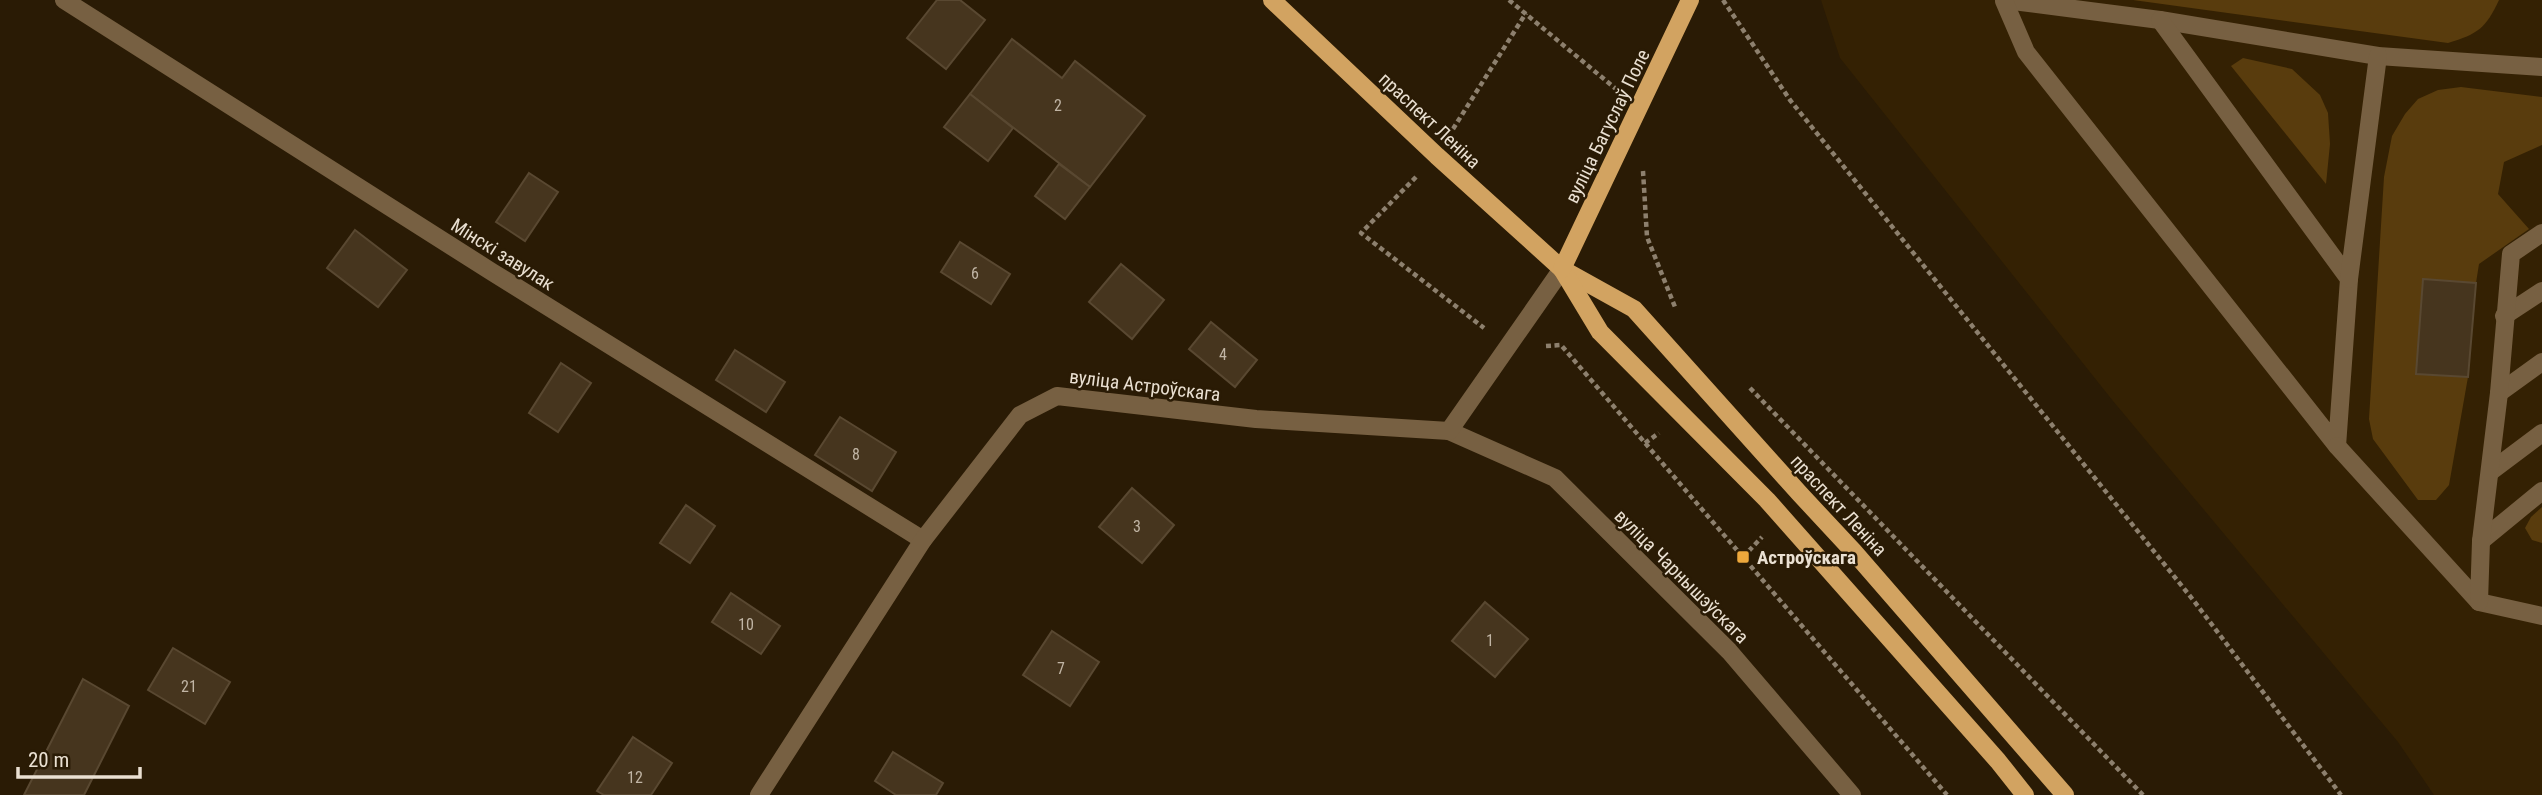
<svg xmlns="http://www.w3.org/2000/svg" width="2542" height="795" viewBox="0 0 2542 795" font-family="'Roboto Condensed',sans-serif">
  <style>
    .built { fill: #342103 }
    .green { fill: #593c0d }
    .building { fill: #46351e; stroke: #594831; stroke-width: 2 }
    .lines { fill: none; stroke-linecap: round; stroke-linejoin: round }
    .path { stroke: #8d806e; stroke-width: 4.5; stroke-dasharray: 5 3.5; stroke-linecap: butt }
    .minor { stroke: #776042; stroke-width: 18 }
    .major { stroke: #d2a361; stroke-width: 18 }
    .poi-dot { fill: #eda83c; stroke: #2a1b05; stroke-width: 2.5 }
    .labels { text-anchor: middle; stroke-width: 5; stroke-linejoin: round; paint-order: stroke }
    .number-label { font-size: 16px; fill: #c1b5a5 }
    .street-label { font-size: 19px; fill: #eae0d2; stroke: #2a1b05 }
    .poi-label { font-size: 19px; font-weight: bold; fill: #eae0d2; stroke: #2a1b05; text-anchor: start }
  </style>
  <rect width="100%" height="100%" fill="#2a1b05"/>
  <!-- built -->
  <path class="built" d="M 1821,0 L 2542,0 L 2542,795 L 2434,795 L 2398,742 L 2113,401 L 1840,58 Z"/>
  <!-- green -->
  <g class="green">
    <path d="M 2133,0 L 2499,0 C 2486,28 2478,34 2448,43 Z"/>
    <path d="M 2243,58 L 2292,69 L 2320,95 L 2328,113 L 2330,144 L 2326,184 L 2231,66 Z"/>
    <path d="M 2461,87 L 2542,97 L 2542,145 L 2504,162 L 2498,194 L 2529,229 L 2479,264 L 2476,283 L 2423,279 L 2416,373 L 2468,377 L 2449,485 L 2436,500 L 2418,500 L 2373,439 L 2369,419 L 2384,177 L 2392,136 L 2405,114 L 2418,99 L 2438,90 Z"/>
    <path d="M 2542,507 L 2542,543 L 2532,540 L 2525,528 L 2531,517 Z"/>
  </g>
  <!-- building -->
  <g class="building">
    <path d="M 937,0 L 960,0 L 985,20 L 946,69 L 907,38 Z"/>
    <path d="M 1012,39 L 1062,78 L 1075,61 L 1145,116 L 1090,187 L 970,94 Z"/>
    <path d="M 970,94 L 1013,128 L 988,161 L 944,127 Z"/>
    <path d="M 1059,164 L 1090,187 L 1065,219 L 1035,196 Z"/>
    <path d="M 529,173 L 558,192 L 525,241 L 496,222 Z"/>
    <path d="M 355,230 L 407,270 L 378,307 L 327,268 Z"/>
    <path d="M 960,242 L 1010,274 L 991,304 L 941,272 Z"/>
    <path d="M 1121,264 L 1164,300 L 1132,339 L 1089,302 Z"/>
    <path d="M 2423,279 L 2476,283 L 2468,377 L 2416,374 Z"/>
    <path d="M 1211,322 L 1257,360 L 1235,387 L 1189,349 Z"/>
    <path d="M 735,350 L 785,382 L 766,412 L 716,380 Z"/>
    <path d="M 561,363 L 591,383 L 558,432 L 529,413 Z"/>
    <path d="M 840,417 L 896,452 L 872,491 L 815,455 Z"/>
    <path d="M 1132,488 L 1174,525 L 1142,563 L 1099,527 Z"/>
    <path d="M 686,505 L 715,526 L 690,563 L 660,543 Z"/>
    <path d="M 731,593 L 780,626 L 761,654 L 712,622 Z"/>
    <path d="M 1485,602 L 1528,639 L 1495,677 L 1452,641 Z"/>
    <path d="M 1052,631 L 1099,662 L 1070,706 L 1023,675 Z"/>
    <path d="M 173,648 L 230,682 L 205,724 L 148,690 Z"/>
    <path d="M 83,679 L 129,706 L 84,795 L 24,795 Z"/>
    <path d="M 633,737 L 672,763 L 651,795 L 604,795 L 597,791 Z"/>
    <path d="M 893,752 L 943,783 L 936,795 L 896,795 L 875,781 Z"/>
  </g>
  <g class="lines">
    <!-- path -->
    <g class="path">
      <path d="M 1509,0 L 1616,89"/>
      <path d="M 1723,0 L 1790,100 L 2194,601 L 2341,795"/>
      <path d="M 1453,129 L 1526,13"/>
      <path d="M 1643,171 L 1647,237 L 1675,307"/>
      <path d="M 1416,177 L 1361,233 L 1484,328"/>
      <path d="M 1546,346 L 1561,345 L 1947,795"/>
      <path d="M 1750,388 L 2143,795"/>
      <path d="M 1645,443 L 1659,433"/>
      <path d="M 1743,557 L 1762,537"/>
    </g>
    <!-- minor -->
    <g class="minor">
      <path d="M 64,0 L 492,272 L 923,540"/>
      <path d="M 2005,0 L 2160,20 L 2378,56 L 2542,67"/>
      <path d="M 2004,1 L 2026,52 L 2337,446 L 2349,279 L 2160,20"/>
      <path d="M 2349,279 L 2378,56"/>
      <path d="M 2504,316 L 2542,291"/>
      <path d="M 2499,393 L 2542,362"/>
      <path d="M 1449,431 L 1555,478 L 1729,651 L 1852,795"/>
      <path d="M 2337,446 L 2479,602 L 2542,616"/>
      <path d="M 2490,472 L 2542,433"/>
      <path d="M 2481,541 L 2542,491"/>
      <path d="M 2479,602 L 2481,541 L 2499,393 L 2511,254 L 2542,233"/>
      <path d="M 759,795 L 923,540 L 1020,415 L 1057,396 L 1256,419 L 1449,431 L 1562,269"/>
    </g>
    <!-- major -->
    <g class="major">
      <path d="M 1272,0 L 1437,156 L 1562,269 L 1634,309 L 1800,494 L 1854,552 L 2065,795"/>
      <path d="M 1562,269 L 1600,332 L 1767,500 L 1998,761 L 2025,795"/>
      <path d="M 1562,269 L 1690,0"/>
    </g>
  </g>
  <!-- markers -->
  <rect class="poi-dot" x="1736" y="550" width="14" height="14" rx="3.5"/>
  <g class="labels">
    <!-- number labels -->
    <g class="number-label">
      <text x="1058" y="111">2</text>
      <text x="975" y="279">6</text>
      <text x="1223" y="360">4</text>
      <text x="856" y="460">8</text>
      <text x="1137" y="532">3</text>
      <text x="746" y="630">10</text>
      <text x="1490" y="646">1</text>
      <text x="1061" y="674">7</text>
      <text x="189" y="692">21</text>
      <text x="635" y="783">12</text>
    </g>
    <!-- street labels -->
    <g class="street-label">
      <text transform="translate(1430 120) rotate(43)" y="7">праспект Леніна</text>
      <text transform="translate(1607 126) rotate(-64)" y="7">вуліца Багуслаў Поле</text>
      <text transform="translate(503 254) rotate(32)" y="7">Мінскі завулак</text>
      <text transform="translate(1145 385) rotate(7)" y="7">вуліца Астроўскага</text>
      <text transform="translate(1839 505) rotate(47)" y="7">праспект Леніна</text>
      <text transform="translate(1682 576) rotate(45)" y="7">вуліца Чарнышэўскага</text>
    </g>
    <!-- poi labels -->
    <g class="poi-label">
      <text x="1757" y="564">Астроўскага</text>
    </g>
  </g>
  <!-- scale -->
  <path d="M18 767v10h122v-10" fill="none" stroke="#eae0d2" stroke-width="3.5"/>
  <text x="28" y="767" font-size="21" fill="#eae0d2" stroke="#2a1b05" stroke-width="5" paint-order="stroke">20 m</text>
</svg>
